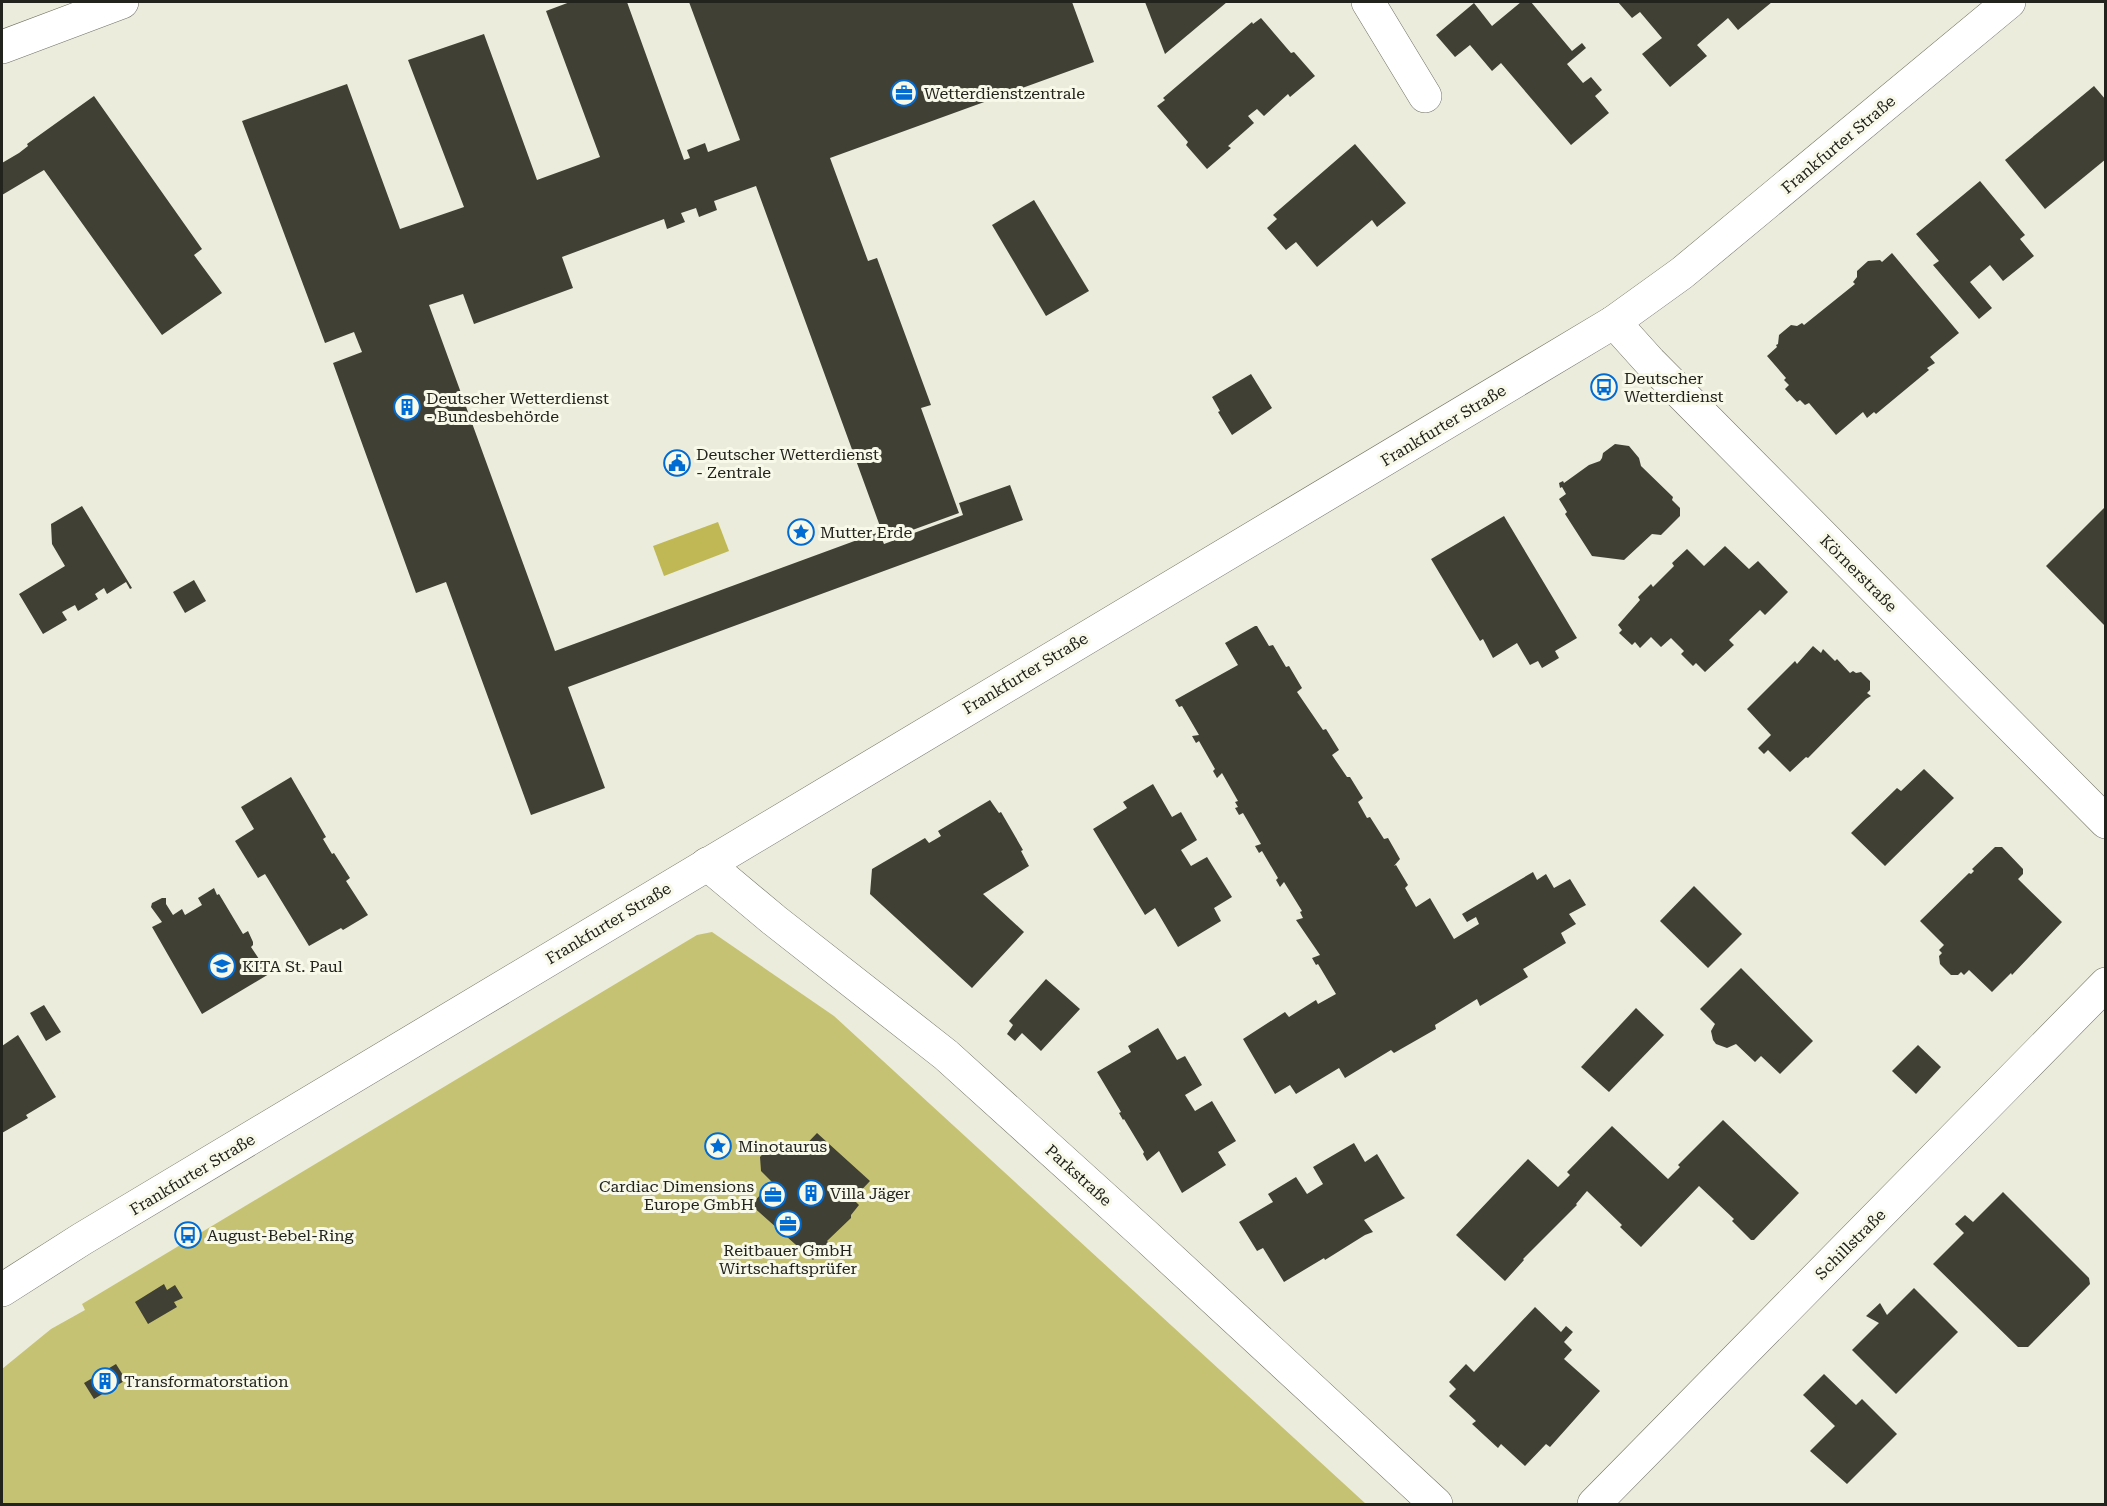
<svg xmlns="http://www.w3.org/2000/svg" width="2107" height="1506" viewBox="0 0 2107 1506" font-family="'Roboto Serif',serif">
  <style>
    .green { fill: #c6c273 }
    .water { fill: #bfb854 }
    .building { fill: #404034 }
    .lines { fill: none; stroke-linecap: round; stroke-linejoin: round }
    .minor-casing { stroke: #717064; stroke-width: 34 }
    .tertiary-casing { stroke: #717064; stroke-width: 34 }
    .secondary-casing { stroke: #717064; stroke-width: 34 }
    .minor { stroke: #fff; stroke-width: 33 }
    .tertiary { stroke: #fff; stroke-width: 33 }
    .secondary { stroke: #fff; stroke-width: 33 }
    .labels { text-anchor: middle; stroke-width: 6; stroke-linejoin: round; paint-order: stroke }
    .poi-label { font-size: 16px; fill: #23231e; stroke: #f9f9ea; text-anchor: start }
    .street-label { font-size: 16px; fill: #23231e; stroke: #f9f9ea }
  </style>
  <rect width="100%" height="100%" fill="#ececdd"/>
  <!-- green -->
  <path class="green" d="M 712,932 L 834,1016 L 1366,1504 L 2,1504 L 2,1369 L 51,1329 L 85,1310 L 82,1304 L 697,935 Z"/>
  <!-- water -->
  <path class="water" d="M 718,522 L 729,551 L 664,576 L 653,546 Z"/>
  <!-- building -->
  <g class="building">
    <path d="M 570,2 L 627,2 L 684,160 L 690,158 L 687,150 L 705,143 L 708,152 L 740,140 L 689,2 L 1072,2 L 1094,62 L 830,158 L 868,261 L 877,258 L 931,405 L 921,408 L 959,513 L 885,540 L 756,186 L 714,201 L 717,210 L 699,217 L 696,208 L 681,213 L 685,222 L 667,229 L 664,219 L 562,257 L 573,288 L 474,324 L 463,294 L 429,305 L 555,651 L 879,532 L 884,544 L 963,515 L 959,503 L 1010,485 L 1023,520 L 568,687 L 605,788 L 531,815 L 446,582 L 416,593 L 333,363 L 362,352 L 354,332 L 325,343 L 242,121 L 347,84 L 400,229 L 464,207 L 408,60 L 484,34 L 537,180 L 600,157 L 546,11 Z"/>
    <path d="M 1145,2 L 1227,2 L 1165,54 Z"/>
    <path d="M 1521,2 L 1531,2 L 1572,51 L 1582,43 L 1586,48 L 1567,64 L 1583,83 L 1591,77 L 1602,90 L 1595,96 L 1609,113 L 1571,145 L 1501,63 L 1492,71 L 1470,45 L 1455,57 L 1436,35 L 1474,3 L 1492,26 Z"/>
    <path d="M 1618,2 L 1772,2 L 1738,30 L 1728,18 L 1697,45 L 1707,56 L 1670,87 L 1642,54 L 1662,38 L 1640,12 L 1632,18 Z"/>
    <path d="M 1261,18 L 1291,53 L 1294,52 L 1315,76 L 1290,97 L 1288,94 L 1264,116 L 1257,109 L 1248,116 L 1254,123 L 1228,146 L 1231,148 L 1207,169 L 1186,145 L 1188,142 L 1157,106 L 1165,100 L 1163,98 L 1252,22 L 1253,24 Z"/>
    <path d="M 2094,86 L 2106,100 L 2106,159 L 2045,209 L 2005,160 Z"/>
    <path d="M 94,96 L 202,249 L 194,255 L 222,293 L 162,335 L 44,170 L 2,195 L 2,163 L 19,153 L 28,146 L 27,144 Z"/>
    <path d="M 1355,144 L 1406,203 L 1377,227 L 1372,220 L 1317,267 L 1296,242 L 1286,250 L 1267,228 L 1277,219 L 1273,215 Z"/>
    <path d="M 1980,181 L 2025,235 L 2020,239 L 2034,256 L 2003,281 L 1990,265 L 1970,282 L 1992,308 L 1979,319 L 1933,265 L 1939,261 L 1916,234 Z"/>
    <path d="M 1034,200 L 1089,291 L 1046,316 L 992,225 Z"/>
    <path d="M 1892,253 L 1959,333 L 1930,357 L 1935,363 L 1927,368 L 1929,370 L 1876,414 L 1874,412 L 1867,418 L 1863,412 L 1836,435 L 1809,403 L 1805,405 L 1800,400 L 1797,402 L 1785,389 L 1789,385 L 1784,380 L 1786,378 L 1767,356 L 1777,347 L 1776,345 L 1778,344 L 1779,335 L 1791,325 L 1797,326 L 1802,323 L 1804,325 L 1855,284 L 1853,282 L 1857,277 L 1857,271 L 1868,261 L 1880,260 L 1882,262 Z"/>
    <path d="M 1251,374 L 1272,408 L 1232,435 L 1218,412 L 1220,411 L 1212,397 Z"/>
    <path d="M 1615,444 L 1629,446 L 1639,458 L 1641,466 L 1673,497 L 1672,500 L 1680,508 L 1680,516 L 1661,535 L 1652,534 L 1624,560 L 1592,556 L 1565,514 L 1567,512 L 1559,499 L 1566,494 L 1562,487 L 1560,488 L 1559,483 L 1563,481 L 1564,483 L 1589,465 L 1600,461 L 1602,458 L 1603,453 Z"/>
    <path d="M 82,506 L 132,588 L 130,589 L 126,582 L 107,594 L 104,588 L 95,594 L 98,599 L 78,611 L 75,605 L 62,612 L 67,620 L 43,634 L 19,594 L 65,566 L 52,544 L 51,524 Z"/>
    <path d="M 2106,506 L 2106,627 L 2046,566 Z"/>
    <path d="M 1504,516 L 1577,638 L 1555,651 L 1559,658 L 1542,668 L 1538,661 L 1530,665 L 1517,643 L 1493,658 L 1483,639 L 1480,641 L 1431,559 Z"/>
    <path d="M 1725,546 L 1749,569 L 1758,561 L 1788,592 L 1765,615 L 1760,610 L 1729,640 L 1734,645 L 1705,672 L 1696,663 L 1693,666 L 1681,654 L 1684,651 L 1671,638 L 1661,647 L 1651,637 L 1640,648 L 1635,642 L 1632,645 L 1619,633 L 1622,630 L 1618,625 L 1640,600 L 1638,597 L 1651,584 L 1653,587 L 1674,566 L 1672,563 L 1687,549 L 1704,566 Z"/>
    <path d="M 194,580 L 206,601 L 185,613 L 173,592 Z"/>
    <path d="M 1255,626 L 1257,626 L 1269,646 L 1273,645 L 1286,667 L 1289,666 L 1302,688 L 1297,692 L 1323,730 L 1326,729 L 1339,750 L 1332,755 L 1347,777 L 1350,777 L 1363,798 L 1358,802 L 1367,818 L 1370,817 L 1384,839 L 1388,838 L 1400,859 L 1394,866 L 1396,865 L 1408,885 L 1405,888 L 1416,907 L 1430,898 L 1454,939 L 1479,924 L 1476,917 L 1467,922 L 1462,914 L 1533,872 L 1537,880 L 1546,874 L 1554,888 L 1570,879 L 1586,905 L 1569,914 L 1576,924 L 1561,933 L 1566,943 L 1523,969 L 1528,977 L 1480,1006 L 1477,999 L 1435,1025 L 1436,1029 L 1394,1053 L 1391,1050 L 1345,1078 L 1339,1068 L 1296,1094 L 1290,1085 L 1275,1094 L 1243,1039 L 1285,1012 L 1289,1017 L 1316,1000 L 1318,1004 L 1336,994 L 1318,964 L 1316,965 L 1312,958 L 1320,955 L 1296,920 L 1303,918 L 1300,912 L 1302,911 L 1284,882 L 1280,887 L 1276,880 L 1278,878 L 1262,851 L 1259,853 L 1255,846 L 1261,844 L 1243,813 L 1239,815 L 1235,808 L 1238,807 L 1235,802 L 1238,801 L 1222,773 L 1217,778 L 1213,771 L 1215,769 L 1199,741 L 1196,743 L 1192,736 L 1199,735 L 1182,706 L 1179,707 L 1175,700 L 1238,665 L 1225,643 Z"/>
    <path d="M 1813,646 L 1821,653 L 1823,649 L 1835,661 L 1837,659 L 1850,673 L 1853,671 L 1856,673 L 1861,672 L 1870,681 L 1870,690 L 1867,693 L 1871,696 L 1866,699 L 1808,758 L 1806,757 L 1790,772 L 1768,750 L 1764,754 L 1758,748 L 1771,735 L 1747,709 L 1795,661 L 1797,664 Z"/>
    <path d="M 1924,769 L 1954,798 L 1885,866 L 1851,833 L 1897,788 L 1901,791 Z"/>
    <path d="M 291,777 L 326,837 L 323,839 L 332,854 L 334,853 L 350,878 L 346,881 L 368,915 L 343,930 L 341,928 L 309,946 L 265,874 L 258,878 L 235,841 L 254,829 L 241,807 Z"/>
    <path d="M 1153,784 L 1172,817 L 1181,812 L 1197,840 L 1181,850 L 1191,866 L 1207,857 L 1232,897 L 1214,908 L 1221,921 L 1178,947 L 1155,908 L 1145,915 L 1093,829 L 1127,808 L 1123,802 Z"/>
    <path d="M 990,800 L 999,813 L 1001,812 L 1023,850 L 1021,851 L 1029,866 L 983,894 L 1024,932 L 972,988 L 870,894 L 872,869 L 925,838 L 929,843 L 941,836 L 938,831 Z"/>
    <path d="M 1995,847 L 2002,847 L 2023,869 L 2023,874 L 2018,879 L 2062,922 L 2012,975 L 2011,973 L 1992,992 L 1969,970 L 1964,975 L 1961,972 L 1958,975 L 1951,975 L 1940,964 L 1939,956 L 1942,953 L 1939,950 L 1944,945 L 1920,921 L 1969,873 L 1971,874 L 1974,871 L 1972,869 Z"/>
    <path d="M 1694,886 L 1742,934 L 1708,968 L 1660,921 Z"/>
    <path d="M 214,888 L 217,895 L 219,894 L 243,934 L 248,931 L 253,942 L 253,945 L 251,947 L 269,974 L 202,1014 L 152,927 L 162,922 L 151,907 L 152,903 L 162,898 L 166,898 L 166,904 L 173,915 L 182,909 L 185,915 L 202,905 L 198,898 Z"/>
    <path d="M 1741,968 L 1813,1041 L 1780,1074 L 1761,1056 L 1755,1062 L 1736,1044 L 1727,1048 L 1716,1044 L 1713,1040 L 1711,1031 L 1715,1024 L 1700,1009 Z"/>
    <path d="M 1046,979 L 1080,1009 L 1041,1051 L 1022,1033 L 1015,1041 L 1007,1034 L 1013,1025 L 1009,1021 Z"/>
    <path d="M 44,1005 L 61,1032 L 46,1041 L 30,1013 Z"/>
    <path d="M 1636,1008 L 1664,1035 L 1609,1092 L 1581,1067 Z"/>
    <path d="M 1158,1028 L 1177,1060 L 1185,1056 L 1202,1085 L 1185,1095 L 1195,1111 L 1212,1101 L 1236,1141 L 1218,1152 L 1226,1165 L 1182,1193 L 1159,1151 L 1147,1161 L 1143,1154 L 1144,1152 L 1124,1119 L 1123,1120 L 1119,1113 L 1121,1112 L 1097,1072 L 1131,1052 L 1128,1046 Z"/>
    <path d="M 18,1035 L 56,1097 L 26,1115 L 28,1118 L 2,1133 L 2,1046 Z"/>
    <path d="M 1918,1045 L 1941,1067 L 1916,1094 L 1892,1071 Z"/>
    <path d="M 1723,1120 L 1799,1193 L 1754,1240 L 1751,1240 L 1732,1221 L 1734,1219 L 1699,1186 L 1641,1247 L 1620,1227 L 1622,1225 L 1587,1191 L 1576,1204 L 1577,1205 L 1523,1259 L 1524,1260 L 1505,1281 L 1456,1235 L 1528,1159 L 1558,1187 L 1570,1175 L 1567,1172 L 1612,1126 L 1668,1179 L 1680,1167 L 1678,1165 Z"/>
    <path d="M 817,1133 L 870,1181 L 853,1199 L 859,1205 L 851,1215 L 851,1218 L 827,1241 L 829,1243 L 813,1260 L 751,1205 L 772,1182 L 761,1171 L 760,1157 L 770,1146 L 783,1145 L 796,1155 Z"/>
    <path d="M 1354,1143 L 1365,1162 L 1377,1154 L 1402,1195 L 1405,1198 L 1364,1220 L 1373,1232 L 1365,1235 L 1325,1260 L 1324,1258 L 1284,1282 L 1263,1248 L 1257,1251 L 1239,1222 L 1273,1202 L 1268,1194 L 1296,1177 L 1307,1194 L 1323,1184 L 1313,1167 Z"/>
    <path d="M 2003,1192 L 2089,1278 L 2090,1284 L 2028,1347 L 2018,1347 L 1933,1264 L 1964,1233 L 1955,1224 L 1965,1215 L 1973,1222 Z"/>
    <path d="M 164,1284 L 167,1290 L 175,1285 L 183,1298 L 174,1302 L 177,1307 L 148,1324 L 135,1302 Z"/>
    <path d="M 1914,1288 L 1958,1332 L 1896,1394 L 1852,1350 L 1879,1323 L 1866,1316 L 1880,1303 L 1887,1315 Z"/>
    <path d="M 1535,1307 L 1561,1332 L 1566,1326 L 1573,1332 L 1564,1342 L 1572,1350 L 1564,1359 L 1600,1391 L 1550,1447 L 1546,1444 L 1525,1466 L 1501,1444 L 1498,1448 L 1472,1424 L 1476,1421 L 1449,1396 L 1456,1389 L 1449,1382 L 1466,1364 L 1474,1372 Z"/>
    <path d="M 116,1364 L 126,1380 L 94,1399 L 84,1383 Z"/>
    <path d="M 1824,1374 L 1856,1405 L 1862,1399 L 1897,1434 L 1847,1484 L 1810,1451 L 1835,1426 L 1803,1395 Z"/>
  </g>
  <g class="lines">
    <!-- minor casing -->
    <g class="minor-casing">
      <g id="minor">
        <path d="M 1368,2 L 1425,96"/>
        <path d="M 2,47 L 122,2"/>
        <path d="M 1614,322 L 1650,362 L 2106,822"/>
        <path d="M 1594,1504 L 2106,984"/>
      </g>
    </g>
    <!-- tertiary casing -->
    <g class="tertiary-casing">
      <path id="tertiary" d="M 707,864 L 774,920 L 946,1055 L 1145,1235 L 1436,1504"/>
    </g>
    <!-- secondary casing -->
    <g class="secondary-casing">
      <path id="secondary" d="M 2,1290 L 82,1239 L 1614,322 L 1682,273 L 2009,2"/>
    </g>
    <!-- minor -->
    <use href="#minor" class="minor"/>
    <!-- tertiary -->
    <use href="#tertiary" class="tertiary"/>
    <!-- secondary -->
    <use href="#secondary" class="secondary"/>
  </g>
  <!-- icons -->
  <defs>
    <g id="office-ring" transform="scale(1.35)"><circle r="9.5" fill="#f9f9ea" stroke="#006bd3" stroke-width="1.5"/><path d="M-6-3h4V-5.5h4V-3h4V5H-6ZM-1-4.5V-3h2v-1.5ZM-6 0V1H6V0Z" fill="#006bd3"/></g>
    <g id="bus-ring" transform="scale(1.35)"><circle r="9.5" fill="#f9f9ea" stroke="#006bd3" stroke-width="1.5"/><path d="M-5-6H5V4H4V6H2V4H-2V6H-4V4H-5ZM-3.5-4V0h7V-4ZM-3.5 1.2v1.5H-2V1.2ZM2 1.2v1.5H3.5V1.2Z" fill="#006bd3"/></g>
    <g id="building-ring" transform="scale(1.35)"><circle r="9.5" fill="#f9f9ea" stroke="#006bd3" stroke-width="1.5"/><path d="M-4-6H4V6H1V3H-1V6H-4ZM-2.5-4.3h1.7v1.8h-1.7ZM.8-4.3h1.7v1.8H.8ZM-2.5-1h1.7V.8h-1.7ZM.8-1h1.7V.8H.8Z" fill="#006bd3"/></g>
    <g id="civic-ring" transform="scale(1.35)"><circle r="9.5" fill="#f9f9ea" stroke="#006bd3" stroke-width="1.5"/><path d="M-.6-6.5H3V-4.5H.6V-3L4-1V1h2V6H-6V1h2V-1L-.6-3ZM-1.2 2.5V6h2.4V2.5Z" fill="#006bd3"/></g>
    <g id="sight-ring" transform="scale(1.35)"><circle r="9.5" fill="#f9f9ea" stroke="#006bd3" stroke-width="1.5"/><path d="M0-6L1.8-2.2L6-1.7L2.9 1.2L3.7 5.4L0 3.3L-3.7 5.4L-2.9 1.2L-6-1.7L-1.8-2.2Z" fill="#006bd3"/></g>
    <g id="school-ring" transform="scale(1.35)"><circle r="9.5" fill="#f9f9ea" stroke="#006bd3" stroke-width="1.5"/><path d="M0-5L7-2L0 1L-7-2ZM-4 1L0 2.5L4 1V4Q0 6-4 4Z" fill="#006bd3"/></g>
  </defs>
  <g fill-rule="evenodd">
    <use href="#office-ring" x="904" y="93"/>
    <use href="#bus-ring" x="1604" y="387"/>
    <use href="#building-ring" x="407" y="407"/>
    <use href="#civic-ring" x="677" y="463"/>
    <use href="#sight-ring" x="801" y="532"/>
    <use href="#school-ring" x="222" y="966"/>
    <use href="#sight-ring" x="718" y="1146"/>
    <use href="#building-ring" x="811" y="1193"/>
    <use href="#office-ring" x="773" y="1195"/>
    <use href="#office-ring" x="788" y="1224"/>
    <use href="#bus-ring" x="188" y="1235"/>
    <use href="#building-ring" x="105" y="1381"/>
  </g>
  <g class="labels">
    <!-- poi labels -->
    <g class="poi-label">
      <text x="924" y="99">Wetterdienstzentrale</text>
      <text x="1624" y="384">Deutscher<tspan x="1624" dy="18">Wetterdienst</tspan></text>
      <text x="426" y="404">Deutscher Wetterdienst<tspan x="426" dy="18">- Bundesbehörde</tspan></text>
      <text x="696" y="460">Deutscher Wetterdienst<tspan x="696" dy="18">- Zentrale</tspan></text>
      <text x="820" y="538">Mutter Erde</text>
      <text x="242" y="972">KITA St. Paul</text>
      <text x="738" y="1152">Minotaurus</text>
      <text x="754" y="1192" text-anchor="end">Cardiac Dimensions<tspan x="754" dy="18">Europe GmbH</tspan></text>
      <text x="830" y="1199">Villa Jäger</text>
      <text x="207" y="1241">August-Bebel-Ring</text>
      <text x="788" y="1256" text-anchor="middle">Reitbauer GmbH<tspan x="788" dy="18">Wirtschaftsprüfer</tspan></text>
      <text x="124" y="1387">Transformatorstation</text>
    </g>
    <!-- street labels -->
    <g class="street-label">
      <text transform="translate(1838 144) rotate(-40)" y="6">Frankfurter Straße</text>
      <text transform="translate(1443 425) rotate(-31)" y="6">Frankfurter Straße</text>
      <text transform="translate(1859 573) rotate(45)" y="6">Körnerstraße</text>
      <text transform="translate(1025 673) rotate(-31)" y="6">Frankfurter Straße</text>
      <text transform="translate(608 923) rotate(-31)" y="6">Frankfurter Straße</text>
      <text transform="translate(192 1174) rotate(-31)" y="6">Frankfurter Straße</text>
      <text transform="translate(1079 1175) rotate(42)" y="6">Parkstraße</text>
      <text transform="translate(1850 1244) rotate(-45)" y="6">Schillstraße</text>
    </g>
  </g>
  <!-- border -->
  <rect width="2107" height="1506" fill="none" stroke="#23231e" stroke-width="6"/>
</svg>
